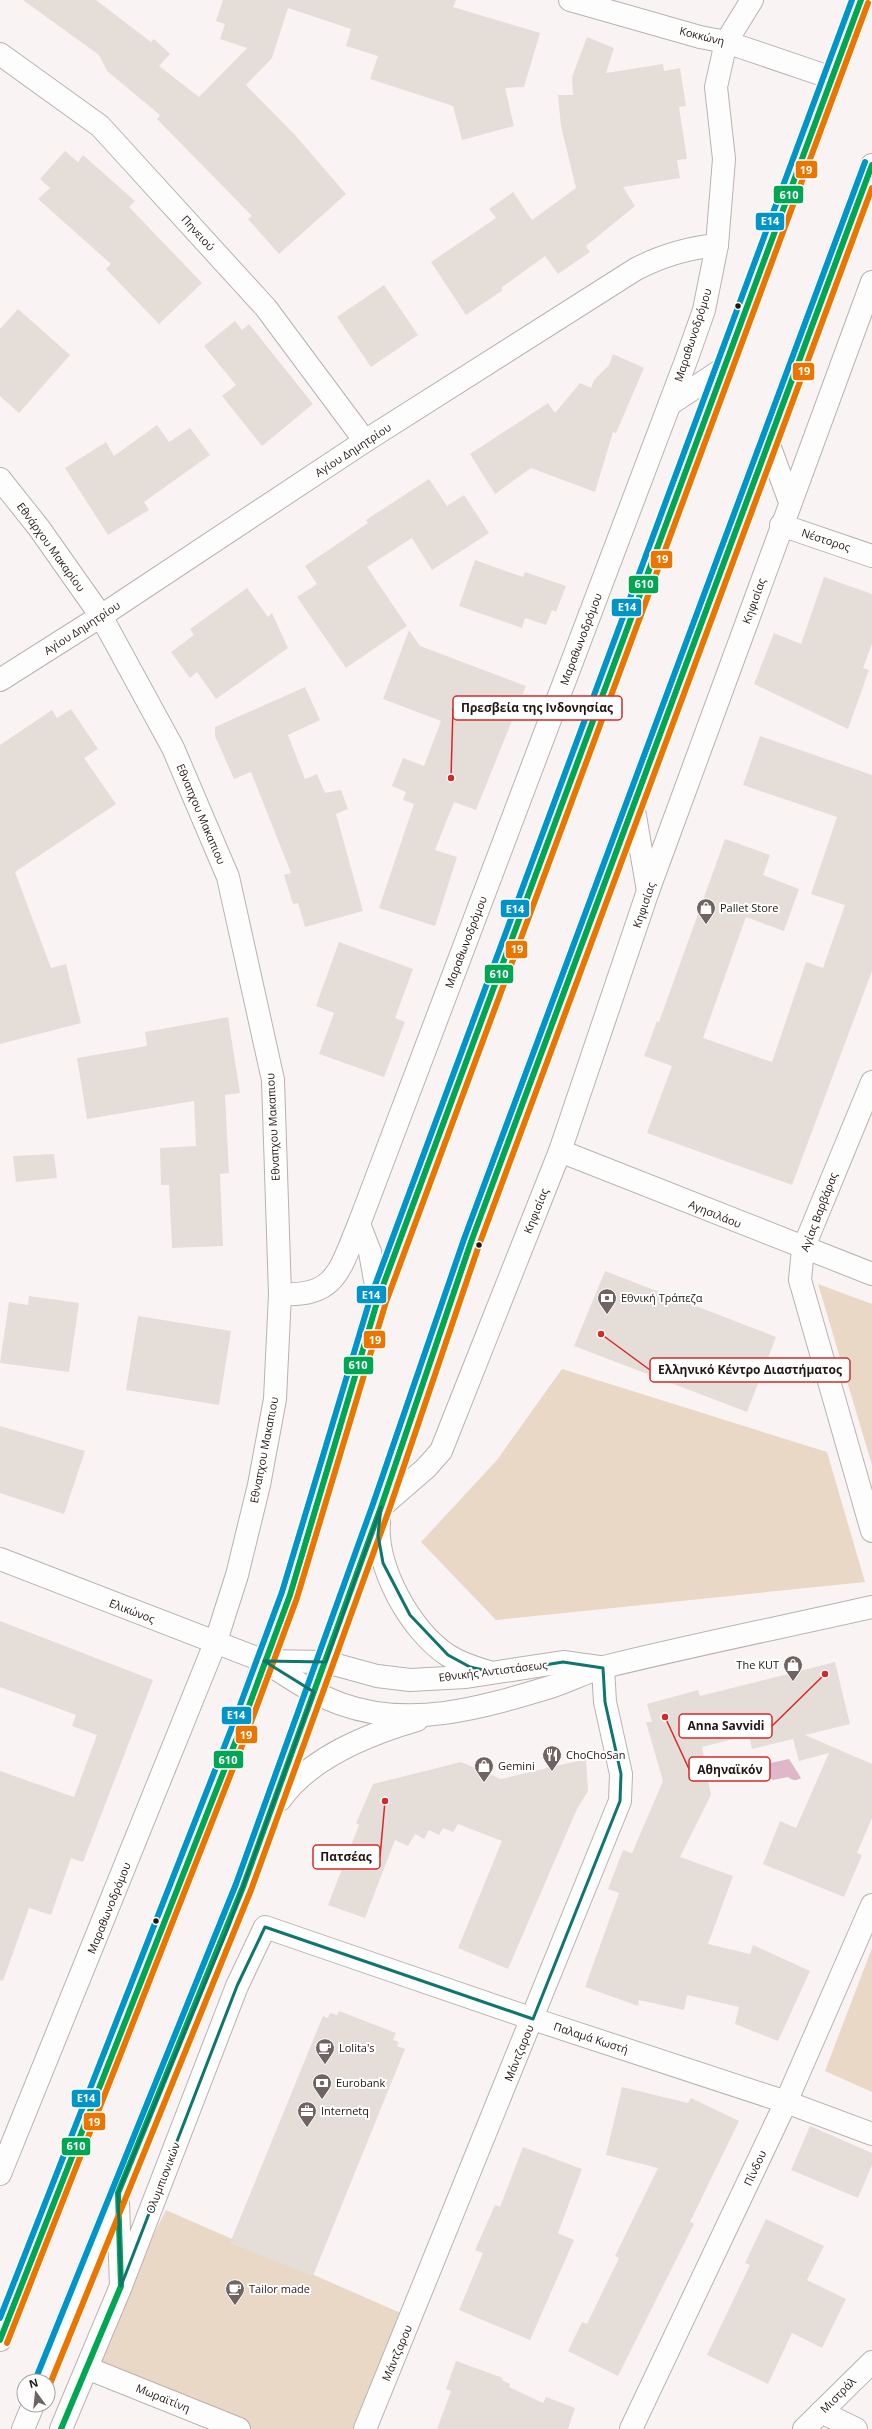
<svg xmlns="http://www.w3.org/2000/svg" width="872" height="2429" viewBox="0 0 872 2429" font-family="'Open Sans',sans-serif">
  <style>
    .green { fill: #e9d8c5 }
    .water { fill: #deb7c8 }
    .building { fill: #e5ddd8 }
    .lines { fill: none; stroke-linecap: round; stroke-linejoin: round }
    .minor-casing { stroke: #bab1af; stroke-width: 24 }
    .major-casing { stroke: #bab1af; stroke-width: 24 }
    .minor { stroke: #fefdfd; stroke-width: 22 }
    .major { stroke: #fefdfd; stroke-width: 22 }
    .bus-1-casing { stroke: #fff; stroke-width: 9 }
    .bus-2-casing { stroke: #fff; stroke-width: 9 }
    .bus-3-casing { stroke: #fff; stroke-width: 9 }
    .bus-1 { stroke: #00a651; stroke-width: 6 }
    .bus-2 { stroke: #ea7600; stroke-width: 6 }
    .bus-3 { stroke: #0095c8; stroke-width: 6 }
    .marked { fill: none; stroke: #0f766e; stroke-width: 3; stroke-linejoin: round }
    .bus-dot { fill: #231613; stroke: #fff; stroke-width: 1.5 }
    .labels { text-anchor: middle; stroke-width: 4; stroke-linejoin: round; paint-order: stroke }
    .street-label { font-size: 11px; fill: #231613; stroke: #fff }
    .poi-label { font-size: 11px; fill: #231613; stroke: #fff; text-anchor: start }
    .leader { fill: none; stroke: #d62828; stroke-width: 1.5 }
    .callout-dot { fill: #d62828; stroke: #fff; stroke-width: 1.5 }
    .callout { fill: #fff; stroke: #d62828; stroke-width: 1.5 }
    .callout-label { font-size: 12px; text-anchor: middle; font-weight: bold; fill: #231613 }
    .line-badge { stroke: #fff; stroke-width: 1.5 }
    .badge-label { font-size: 11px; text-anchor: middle; font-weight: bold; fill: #fff }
  </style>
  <rect width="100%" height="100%" fill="#f9f4f3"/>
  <!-- green -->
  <g class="green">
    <path d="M 818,1284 L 872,1304 L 872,1465 Z"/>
    <path d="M 562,1369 L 827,1452 L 865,1582 L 496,1620 L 421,1542 L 497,1460 Z"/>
    <path d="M 872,1948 L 872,2092 L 825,2071 Z"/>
    <path d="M 166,2210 L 412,2318 L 365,2429 L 239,2429 L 87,2368 Z"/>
  </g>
  <!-- water -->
  <path class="water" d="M 789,1759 L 801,1778 C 796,1781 793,1781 788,1777 L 773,1780 L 757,1770 L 756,1766 Z"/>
  <!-- building -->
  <g class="building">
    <path d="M 23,0 L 96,0 L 151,42 L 154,39 L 170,54 L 159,66 L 199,97 L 247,48 L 220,39 L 225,24 L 216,21 L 223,0 L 456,0 L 453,7 L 540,33 L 524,87 L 505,88 L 514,126 L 462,140 L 453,106 L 370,79 L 378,56 L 346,46 L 351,29 L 288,8 L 272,58 L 246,85 L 295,135 L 346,194 L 279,254 L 248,219 L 252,216 L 157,119 L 160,115 L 107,71 L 99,55 Z"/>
    <path d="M 587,37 L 614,48 L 606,73 L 663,64 L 664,71 L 680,68 L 686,106 L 679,107 L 687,159 L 677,160 L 680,178 L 623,187 L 635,206 L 586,246 L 590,252 L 558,274 L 545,256 L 501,288 L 503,290 L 466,315 L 431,262 L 496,218 L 489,209 L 513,192 L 532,220 L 576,188 L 561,126 L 558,95 L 573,95 L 572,77 Z"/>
    <path d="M 65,151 L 78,162 L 83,155 L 135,201 L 129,207 L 202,283 L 159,324 L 106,269 L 111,264 L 38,199 L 50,188 L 40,179 Z"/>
    <path d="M 384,285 L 418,335 L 371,367 L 337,317 Z"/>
    <path d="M 18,309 L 70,355 L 19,413 L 0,396 L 0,329 Z"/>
    <path d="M 235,321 L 242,330 L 249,324 L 313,404 L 262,446 L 222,396 L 236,385 L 204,346 Z"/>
    <path d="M 613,354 L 644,368 L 616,433 L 613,432 L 595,492 L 531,468 L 495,494 L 470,454 L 548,403 L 555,413 L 580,383 L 591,388 L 594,380 L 609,365 Z"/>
    <path d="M 157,425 L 169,442 L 190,428 L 210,455 L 144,502 L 149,510 L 108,535 L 65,468 L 106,442 L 114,456 Z"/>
    <path d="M 429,479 L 447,506 L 464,495 L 489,533 L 432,570 L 412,538 L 367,567 L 407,626 L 346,668 L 297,597 L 317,584 L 305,566 L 368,523 L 366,520 Z"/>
    <path d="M 475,560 L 523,577 L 525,572 L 566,586 L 556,612 L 552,610 L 546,625 L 525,618 L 522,628 L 459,606 Z"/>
    <path d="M 824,577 L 872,594 L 872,644 L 863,668 L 869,670 L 848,729 L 754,684 L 774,633 L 801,644 Z"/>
    <path d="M 247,588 L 268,617 L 272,613 L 288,648 L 216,699 L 197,672 L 190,678 L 171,652 L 194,635 L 190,629 Z"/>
    <path d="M 409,630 L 420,646 L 526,686 L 476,810 L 454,802 L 435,850 L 457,857 L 435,926 L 379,908 L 414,804 L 403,800 L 406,792 L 392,786 L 403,758 L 424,766 L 441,721 L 383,699 Z"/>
    <path d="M 305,687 L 320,720 L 288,735 L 305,779 L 317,774 L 325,793 L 341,790 L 348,809 L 336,814 L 363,911 L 305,927 L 298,903 L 293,904 L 284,875 L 291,873 L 251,772 L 234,779 L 215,736 L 215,727 Z"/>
    <path d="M 71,709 L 98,749 L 84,758 L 116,804 L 15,872 L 51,968 L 66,964 L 81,1023 L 0,1044 L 0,745 L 52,710 L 57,718 Z"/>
    <path d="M 760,736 L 872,775 L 872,971 L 792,1185 L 647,1133 L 672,1066 L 644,1056 L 657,1021 L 659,1022 L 725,839 L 770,855 L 763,875 L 799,889 L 784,931 L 746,917 L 703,1038 L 772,1062 L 806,962 L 823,968 L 845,905 L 811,894 L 837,817 L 743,785 Z"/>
    <path d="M 339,942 L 413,969 L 395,1018 L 405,1022 L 384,1077 L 319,1054 L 334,1013 L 316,1006 Z"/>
    <path d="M 228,1017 L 240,1093 L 225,1095 L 229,1173 L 220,1174 L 223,1246 L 172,1248 L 169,1185 L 161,1185 L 160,1148 L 196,1146 L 194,1101 L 87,1119 L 77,1058 L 147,1046 L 145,1032 Z"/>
    <path d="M 54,1154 L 57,1178 L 16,1182 L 13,1156 Z"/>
    <path d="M 605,1271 L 776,1337 L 747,1412 L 574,1346 Z"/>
    <path d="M 29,1296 L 79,1303 L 69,1372 L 0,1363 L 9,1302 L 28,1305 Z"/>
    <path d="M 138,1316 L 231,1331 L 219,1405 L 126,1390 Z"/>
    <path d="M 0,1426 L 85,1451 L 64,1514 L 0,1493 Z"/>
    <path d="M 0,1621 L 153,1680 L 83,1862 L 71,1858 L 51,1915 L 29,1908 L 3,1981 L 0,1980 L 0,1771 L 74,1797 L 97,1735 L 72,1726 L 76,1715 L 0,1687 Z"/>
    <path d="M 835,1662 L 850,1724 L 805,1735 L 872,1764 L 872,1818 L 857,1853 L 862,1855 L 844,1897 L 763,1864 L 780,1821 L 796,1828 L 829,1753 L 799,1761 L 793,1739 L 752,1749 L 749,1735 L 702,1747 L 711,1795 L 680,1857 L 733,1876 L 708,1944 L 750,1954 L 753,1945 L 810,1971 L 778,2041 L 735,2024 L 739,2007 L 687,1995 L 684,2010 L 639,2000 L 638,2006 L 585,1987 L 619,1893 L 608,1889 L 623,1850 L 632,1853 L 663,1781 L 646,1722 L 652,1722 L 647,1704 L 698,1690 L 700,1696 Z"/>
    <path d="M 586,1759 L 588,1791 L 577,1809 L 508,1969 L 458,1948 L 502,1841 L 458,1824 L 453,1832 L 443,1828 L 439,1835 L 429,1830 L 424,1839 L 415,1834 L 408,1846 L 395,1840 L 365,1918 L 328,1905 L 359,1825 L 356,1823 L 373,1784 L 461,1762 L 501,1779 Z"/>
    <path d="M 339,2011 L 396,2033 L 393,2040 L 399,2042 L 397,2046 L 405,2049 L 313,2276 L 230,2243 L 323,2016 L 328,2018 L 330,2013 L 337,2015 Z"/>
    <path d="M 622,2087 L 688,2103 L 691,2098 L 739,2121 L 690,2222 L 694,2224 L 618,2376 L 568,2351 L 582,2322 L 587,2324 L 619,2258 L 615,2256 L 658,2168 L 606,2155 Z"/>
    <path d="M 810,2126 L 872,2153 L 872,2165 L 858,2198 L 791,2170 Z"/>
    <path d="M 523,2147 L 582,2169 L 558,2233 L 574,2240 L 530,2340 L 459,2310 L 483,2253 L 475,2250 L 495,2205 L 500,2207 Z"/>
    <path d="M 766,2219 L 824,2246 L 807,2280 L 846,2299 L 822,2348 L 792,2333 L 768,2384 L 707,2355 L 750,2265 L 745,2263 Z"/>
    <path d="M 456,2361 L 503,2378 L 502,2380 L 510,2384 L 509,2387 L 543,2403 L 546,2397 L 575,2408 L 568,2429 L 437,2429 L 451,2391 L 446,2389 Z"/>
  </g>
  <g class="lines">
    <!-- minor casing -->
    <g class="minor-casing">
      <g id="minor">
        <path d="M 570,0 L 700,37 L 726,42 L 832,78"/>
        <path d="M 0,54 L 100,126 L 266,308 L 365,441"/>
        <path d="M 0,479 L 39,528 L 101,616 L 173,748 L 228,877 L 273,1080 L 280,1294 L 275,1399 L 259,1485 L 237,1575 L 216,1641 L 0,2174"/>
        <path d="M 781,525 L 872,556"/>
        <path d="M 0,680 L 101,616 L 365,441 L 636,269 C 663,255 687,248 717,245"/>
        <path d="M 872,1082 L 803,1249 L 800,1280 L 872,1531"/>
        <path d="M 560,1151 L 872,1274"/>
        <path d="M 280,1294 C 337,1298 340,1268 359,1224 L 687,358 L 704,310 L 717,245 L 724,159 L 716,87 L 726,42 L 752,0"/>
        <path d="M 381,1507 L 426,1468 L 441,1451 L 560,1151 L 648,891 L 872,282"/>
        <path d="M 0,1559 L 264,1661"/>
        <path d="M 87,2368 L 239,2429"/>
        <path d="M 821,2412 L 856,2429"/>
        <path d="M 61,2429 L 121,2286 L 237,1986 L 265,1927 L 533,2019 L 786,2102 L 872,2134"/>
        <path d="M 365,2429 L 620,1801 L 621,1774 L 605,1702 L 603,1668"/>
        <path d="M 631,2429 L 786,2102 L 872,1905"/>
        <path d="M 804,2429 L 872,2362"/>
      </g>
    </g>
    <!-- major casing -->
    <g class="major-casing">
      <g id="major">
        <path d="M 670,404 L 723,369"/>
        <path d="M 769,445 L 790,502"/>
        <path d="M 634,810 L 648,891"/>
        <path d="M 359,1224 L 370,1252 L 378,1297"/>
        <path d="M 379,1523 C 375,1567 411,1632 449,1656 C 462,1664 475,1668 489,1672"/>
        <path d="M 264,1661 C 289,1677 313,1694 341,1704 C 410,1729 481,1708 547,1688 C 567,1682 585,1672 604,1667 C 693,1645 783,1627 872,1607"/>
        <path d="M 264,1661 L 326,1662 L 377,1676 L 410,1680 L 466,1677 L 563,1662 L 599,1667"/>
        <path d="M 280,1800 C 310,1757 369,1734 417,1720"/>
        <path d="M 118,2203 L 121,2286"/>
        <path d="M 0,2340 L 240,1730 L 264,1661 L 290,1595 L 378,1299 L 861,0"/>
        <path d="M 43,2381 L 243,1887 L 381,1507 L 471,1242 L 872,165"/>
        <path d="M 23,2429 L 33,2405"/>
      </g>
    </g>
    <!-- minor -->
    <use href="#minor" class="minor"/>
    <!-- major -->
    <use href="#major" class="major"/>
    <!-- bus-1 casing -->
    <g class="bus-1-casing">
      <g id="bus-1">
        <path d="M 0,2340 L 240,1730 L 290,1595 L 378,1299 L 861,0"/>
        <path d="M 61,2429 L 121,2286 L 118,2193 L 243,1887 L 381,1507 L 471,1242 L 872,165"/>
      </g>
    </g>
    <!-- bus-2 casing -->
    <g class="bus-2-casing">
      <g id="bus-2">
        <path d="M 7,2343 L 247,1733 L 297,1598 L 386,1302 L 868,3"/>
        <path d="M 50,2384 L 251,1890 L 389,1510 L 479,1245 L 872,188"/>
      </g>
    </g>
    <!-- bus-3 casing -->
    <g class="bus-3-casing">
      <g id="bus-3">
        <path d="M 0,2318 L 232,1727 L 282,1592 L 371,1296 L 852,0"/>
        <path d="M 36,2378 L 236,1884 L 373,1504 L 464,1239 L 865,162"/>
      </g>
    </g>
    <!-- bus-1 -->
    <use href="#bus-1" class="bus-1"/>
    <!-- bus-2 -->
    <use href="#bus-2" class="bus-2"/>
    <!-- bus-3 -->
    <use href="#bus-3" class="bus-3"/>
  </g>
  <!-- marked area -->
  <path class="marked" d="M 381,1507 L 378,1535 L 383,1563 L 410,1615 L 448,1655 L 470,1667 L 496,1673 L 563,1662 L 603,1668 L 605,1702 L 621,1774 L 620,1801 L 533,2019 L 265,1927 L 237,1986 L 121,2286 L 118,2193 L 228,1928 L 314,1692 L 264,1661 L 326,1662 Z"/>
  <!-- icons -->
  <defs>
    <g id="shop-pin" transform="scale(1)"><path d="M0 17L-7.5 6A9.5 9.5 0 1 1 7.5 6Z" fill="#6e6461" stroke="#fff"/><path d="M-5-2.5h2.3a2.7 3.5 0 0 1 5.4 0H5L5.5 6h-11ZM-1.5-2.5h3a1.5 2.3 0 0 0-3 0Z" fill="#fff"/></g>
    <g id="bank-pin" transform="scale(1)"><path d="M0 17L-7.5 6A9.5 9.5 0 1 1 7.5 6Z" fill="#6e6461" stroke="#fff"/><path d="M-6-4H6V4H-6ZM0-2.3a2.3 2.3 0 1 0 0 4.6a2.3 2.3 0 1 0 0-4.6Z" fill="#fff"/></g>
    <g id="restaurant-pin" transform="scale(1)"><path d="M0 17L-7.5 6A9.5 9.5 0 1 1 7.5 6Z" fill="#6e6461" stroke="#fff"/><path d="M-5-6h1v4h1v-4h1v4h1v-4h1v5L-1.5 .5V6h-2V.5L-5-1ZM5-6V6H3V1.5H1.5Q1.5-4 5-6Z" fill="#fff"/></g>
    <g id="cafe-pin" transform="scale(1)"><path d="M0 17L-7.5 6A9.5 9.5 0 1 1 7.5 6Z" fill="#6e6461" stroke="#fff"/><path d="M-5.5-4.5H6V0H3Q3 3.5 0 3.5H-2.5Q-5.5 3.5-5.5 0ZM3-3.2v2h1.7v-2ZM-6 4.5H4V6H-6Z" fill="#fff"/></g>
    <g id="office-pin" transform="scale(1)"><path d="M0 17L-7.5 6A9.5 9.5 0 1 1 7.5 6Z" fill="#6e6461" stroke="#fff"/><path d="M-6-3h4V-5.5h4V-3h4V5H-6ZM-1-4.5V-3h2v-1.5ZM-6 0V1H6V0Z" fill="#fff"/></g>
  </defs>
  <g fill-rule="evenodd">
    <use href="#shop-pin" x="706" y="908"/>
    <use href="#bank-pin" x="607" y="1298"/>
    <use href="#shop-pin" x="793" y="1665"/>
    <use href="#restaurant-pin" x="552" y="1755"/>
    <use href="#shop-pin" x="484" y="1766"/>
    <use href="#cafe-pin" x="325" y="2048"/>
    <use href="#bank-pin" x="322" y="2083"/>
    <use href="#office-pin" x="307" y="2111"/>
    <use href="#cafe-pin" x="235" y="2289"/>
  </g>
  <!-- markers -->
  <g class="bus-dot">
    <circle cx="738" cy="306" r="3.5"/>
    <circle cx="479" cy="1245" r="3.5"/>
    <circle cx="156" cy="1921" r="3.5"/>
  </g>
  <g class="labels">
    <!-- street labels -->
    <g class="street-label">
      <text transform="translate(702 36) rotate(14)" y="4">Κοκκώνη</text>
      <text transform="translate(198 233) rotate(48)" y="4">Πηνειού</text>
      <text transform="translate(693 335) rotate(-72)" y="4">Μαραθωνοδρόμου</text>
      <text transform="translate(353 450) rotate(-33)" y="4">Αγίου Δημητρίου</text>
      <text transform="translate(826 540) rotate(18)" y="4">Νέστορος</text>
      <text transform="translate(51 547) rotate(54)" y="4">Εθνάρχου Μακαρίου</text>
      <text transform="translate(754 601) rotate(-70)" y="4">Κηφισίας</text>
      <text transform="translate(82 628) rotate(-33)" y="4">Αγίου Δημητρίου</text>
      <text transform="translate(581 639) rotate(-69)" y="4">Μαραθωνοδρόμου</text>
      <text transform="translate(201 814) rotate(67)" y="4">Εθναπχου Μακαπιου</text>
      <text transform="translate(644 905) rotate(-71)" y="4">Κηφισίας</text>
      <text transform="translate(466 942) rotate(-69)" y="4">Μαραθωνοδρόμου</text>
      <text transform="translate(273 1127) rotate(-93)" y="4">Εθναπχου Μακαπιου</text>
      <text transform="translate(536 1211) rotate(-68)" y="4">Κηφισίας</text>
      <text transform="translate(819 1212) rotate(-69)" y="4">Αγίας Βαρβάρας</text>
      <text transform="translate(715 1214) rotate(22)" y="4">Αγησιλάου</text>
      <text transform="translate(264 1450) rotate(-79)" y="4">Εθναπχου Μακαπιου</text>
      <text transform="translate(132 1611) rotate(21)" y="4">Ελικώνος</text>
      <text transform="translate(493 1671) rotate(-7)" y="4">Εθνικής Αντιστάσεως</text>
      <text transform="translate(109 1908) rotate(-68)" y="4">Μαραθωνοδρόμου</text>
      <text transform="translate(591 2038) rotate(18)" y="4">Παλαμά Κωστή</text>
      <text transform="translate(519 2053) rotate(-68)" y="4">Μάντζαρου</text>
      <text transform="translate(755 2168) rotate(-65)" y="4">Πίνδου</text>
      <text transform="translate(163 2178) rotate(-69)" y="4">Ολυμπιονικών</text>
      <text transform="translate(397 2353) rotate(-67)" y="4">Μάντζαρου</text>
      <text transform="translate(838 2395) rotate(-45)" y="4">Μιστράλ</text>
      <text transform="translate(163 2398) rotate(22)" y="4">Μωραϊτίνη</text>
    </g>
    <!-- poi labels -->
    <g class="poi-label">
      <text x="720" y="912">Pallet Store</text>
      <text x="621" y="1302">Εθνική Τράπεζα</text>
      <text x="779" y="1669" text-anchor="end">The KUT</text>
      <text x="566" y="1759">ChoChoSan</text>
      <text x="498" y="1770">Gemini</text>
      <text x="339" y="2052">Lolita's</text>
      <text x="336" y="2087">Eurobank</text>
      <text x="321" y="2115">Internetq</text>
      <text x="249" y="2293">Tailor made</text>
    </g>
  </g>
  <!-- callouts -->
  <path class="leader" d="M451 778L453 708M601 1334L650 1370M825 1674L772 1726M665 1717L689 1769M385 1801L380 1857"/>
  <g class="callout-dot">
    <circle cx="451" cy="778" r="4"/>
    <circle cx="601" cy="1334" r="4"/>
    <circle cx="825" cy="1674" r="4"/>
    <circle cx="665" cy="1717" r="4"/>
    <circle cx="385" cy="1801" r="4"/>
  </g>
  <g class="callout">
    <rect x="453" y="696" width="169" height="24" rx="4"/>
    <rect x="650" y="1358" width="200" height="24" rx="4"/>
    <rect x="679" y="1714" width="93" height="24" rx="4"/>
    <rect x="689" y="1757" width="81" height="24" rx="4"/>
    <rect x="313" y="1845" width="67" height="24" rx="4"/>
  </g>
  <g class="callout-label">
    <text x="537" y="712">Πρεσβεία της Ινδονησίας</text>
    <text x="750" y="1374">Ελληνικό Κέντρο Διαστήματος</text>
    <text x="726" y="1730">Anna Savvidi</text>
    <text x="730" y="1774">Αθηναϊκόν</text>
    <text x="346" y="1861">Πατσέας</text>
  </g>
  <g class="line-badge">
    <rect x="795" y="160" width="23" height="19" rx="4" fill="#ea7600"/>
    <rect x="773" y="185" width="31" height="19" rx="4" fill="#00a651"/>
    <rect x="755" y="212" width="30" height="19" rx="4" fill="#0095c8"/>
    <rect x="792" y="362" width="23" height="19" rx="4" fill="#ea7600"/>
    <rect x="650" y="550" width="23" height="19" rx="4" fill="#ea7600"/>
    <rect x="628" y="575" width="31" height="19" rx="4" fill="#00a651"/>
    <rect x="611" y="598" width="31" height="19" rx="4" fill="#0095c8"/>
    <rect x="500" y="899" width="30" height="19" rx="4" fill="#0095c8"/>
    <rect x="505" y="940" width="23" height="19" rx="4" fill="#ea7600"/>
    <rect x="484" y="964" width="30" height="20" rx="4" fill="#00a651"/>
    <rect x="356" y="1285" width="31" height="19" rx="4" fill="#0095c8"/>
    <rect x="363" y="1330" width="23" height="19" rx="4" fill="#ea7600"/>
    <rect x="343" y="1356" width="31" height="19" rx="4" fill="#00a651"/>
    <rect x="221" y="1706" width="31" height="19" rx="4" fill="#0095c8"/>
    <rect x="235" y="1725" width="23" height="19" rx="4" fill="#ea7600"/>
    <rect x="213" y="1750" width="31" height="19" rx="4" fill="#00a651"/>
    <rect x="71" y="2089" width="30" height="19" rx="4" fill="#0095c8"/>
    <rect x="83" y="2112" width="23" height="19" rx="4" fill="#ea7600"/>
    <rect x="61" y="2137" width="30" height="19" rx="4" fill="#00a651"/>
  </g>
  <g class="badge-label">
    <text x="806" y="174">19</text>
    <text x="789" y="199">610</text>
    <text x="770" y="225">Ε14</text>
    <text x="804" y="375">19</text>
    <text x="662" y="563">19</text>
    <text x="644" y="588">610</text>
    <text x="627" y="611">Ε14</text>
    <text x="515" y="913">Ε14</text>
    <text x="517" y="953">19</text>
    <text x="499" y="978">610</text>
    <text x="371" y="1299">Ε14</text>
    <text x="375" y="1344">19</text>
    <text x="358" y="1369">610</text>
    <text x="236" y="1719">Ε14</text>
    <text x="246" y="1739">19</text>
    <text x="228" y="1764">610</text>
    <text x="86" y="2102">Ε14</text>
    <text x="94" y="2126">19</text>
    <text x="76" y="2150">610</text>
  </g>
  <!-- north arrow -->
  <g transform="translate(36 2393) rotate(345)"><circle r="19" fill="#ffffff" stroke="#a7a2a1"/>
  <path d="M0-3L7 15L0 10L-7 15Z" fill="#6e6461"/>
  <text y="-6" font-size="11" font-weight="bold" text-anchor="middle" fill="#231613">N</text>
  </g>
</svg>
